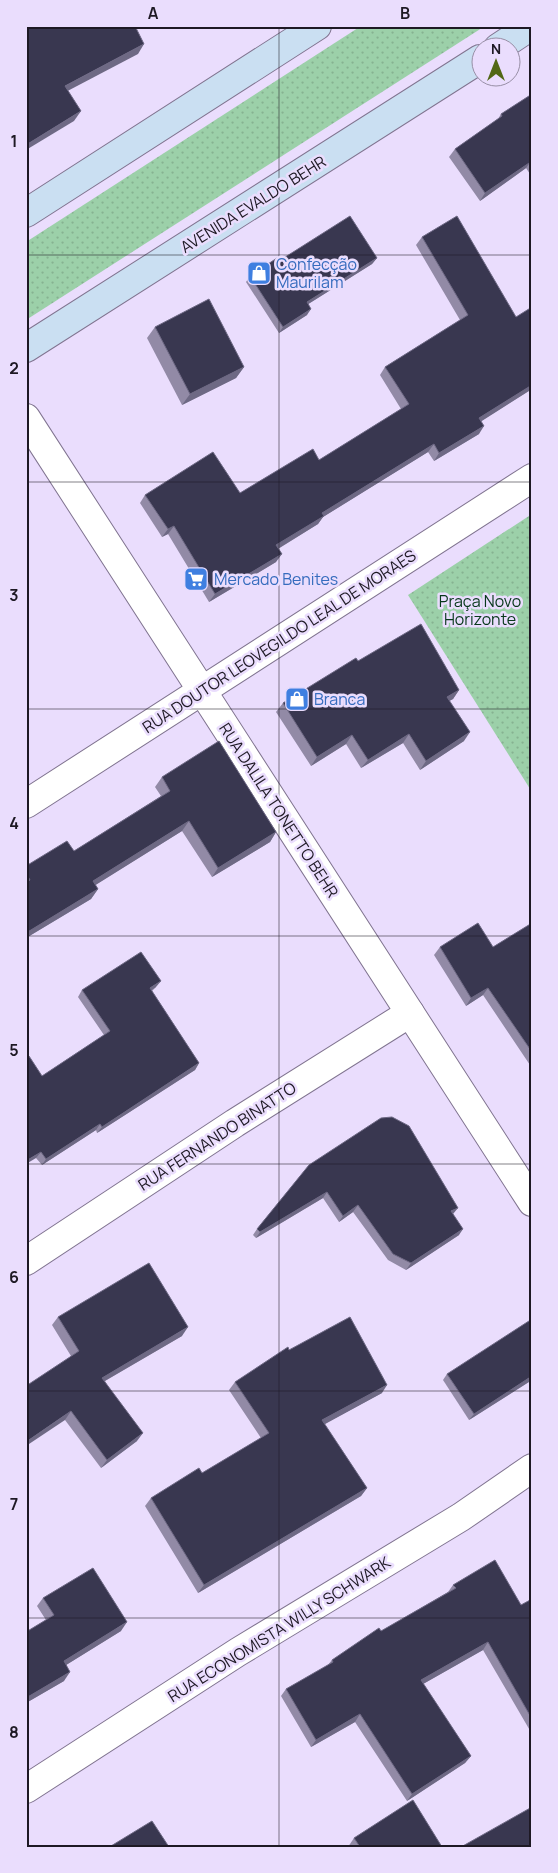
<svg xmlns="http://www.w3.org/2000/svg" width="558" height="1873" viewBox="0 0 558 1873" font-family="Manrope,sans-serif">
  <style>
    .park { fill: url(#park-dots) }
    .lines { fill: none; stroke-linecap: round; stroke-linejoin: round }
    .street-casing { stroke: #807490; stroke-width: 30 }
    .secondary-casing { stroke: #807490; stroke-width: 30 }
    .street { stroke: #fff; stroke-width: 28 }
    .secondary { stroke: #cadff2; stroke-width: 28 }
    .wall { fill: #928aa6 }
    .shaded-wall { fill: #6e6984 }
    .building { fill: #393750; stroke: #6e6984 }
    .grid { fill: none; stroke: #1e1924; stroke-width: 1; stroke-opacity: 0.55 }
    .labels { text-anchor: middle; stroke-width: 5; stroke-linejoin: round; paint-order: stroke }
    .street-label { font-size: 16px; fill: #1e1924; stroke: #eaddfd }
    .shop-label { font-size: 16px; fill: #366cbe; stroke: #eaddfd; text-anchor: start }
    .park-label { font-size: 16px; fill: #08381b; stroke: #eaddfd }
    .neatline { fill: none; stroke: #1e1924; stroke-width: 2 }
    .grid-label { font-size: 16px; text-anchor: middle; font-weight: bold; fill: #1e1924 }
  </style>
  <defs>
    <pattern id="park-dots" width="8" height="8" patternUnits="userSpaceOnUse" patternTransform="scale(1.25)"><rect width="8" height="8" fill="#9cd0a9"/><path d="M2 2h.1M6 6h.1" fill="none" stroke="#86b291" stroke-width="1.8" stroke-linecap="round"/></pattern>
  </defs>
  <rect width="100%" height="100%" fill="#eaddfd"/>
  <!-- park -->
  <g class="park">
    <path d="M 361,26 L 485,26 L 26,320 L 26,242 Z"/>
    <path d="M 532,514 L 532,792 L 408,595 Z"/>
  </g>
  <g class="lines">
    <!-- street casing -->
    <g class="street-casing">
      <g id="street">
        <path d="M 26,418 L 532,1202"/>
        <path d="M 26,804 L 532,478"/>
        <path d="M 26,1261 L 235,1123 L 410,1013"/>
        <path d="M 26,1789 L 238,1652 L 461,1517 L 532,1468"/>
      </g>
    </g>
    <!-- secondary casing -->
    <g class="secondary-casing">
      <g id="secondary">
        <path d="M 498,48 L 531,26"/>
        <path d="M 26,213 L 317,26"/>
        <path d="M 26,348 L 480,59"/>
      </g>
    </g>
    <!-- street -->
    <use href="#street" class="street"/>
    <!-- secondary -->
    <use href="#secondary" class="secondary"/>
  </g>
  <!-- wall -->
  <g class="wall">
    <path d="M 532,94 L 532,177 L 526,168 L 480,201 L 449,157 L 455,149 L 498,119 L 501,114 Z"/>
    <path d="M 422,237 L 532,389 L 481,421 L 479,434 L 434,461 L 428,452 L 323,517 L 318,524 L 278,549 L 276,562 L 209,602 L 168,534 L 162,537 L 140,503 L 145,495 L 240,493 L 319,460 L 401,409 L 380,375 L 385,367 L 460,320 L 416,245 Z"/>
    <path d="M 377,258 L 372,264 L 308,304 L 307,315 L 279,333 L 246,282 L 250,276 L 279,261 Z"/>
    <path d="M 155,327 L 244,367 L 236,378 L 182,405 L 147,338 Z"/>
    <path d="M 358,661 L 459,690 L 453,699 L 449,701 L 464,741 L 420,770 L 403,743 L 361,768 L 346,744 L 311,766 L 276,712 L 283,703 Z"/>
    <path d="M 162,777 L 276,832 L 270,842 L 212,877 L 182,831 L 95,885 L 98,889 L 91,899 L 26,938 L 26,866 L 74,851 L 161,796 L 155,787 Z"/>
    <path d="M 532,923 L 532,1068 L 483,995 L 466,1006 L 434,955 L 440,947 L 493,947 Z"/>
    <path d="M 156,987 L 152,991 L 199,1063 L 195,1070 L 97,1133 L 96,1130 L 42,1165 L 36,1158 L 42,1076 L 104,1035 L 78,997 L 82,990 Z"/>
    <path d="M 309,1165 L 453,1214 L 459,1235 L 406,1270 L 388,1260 L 353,1212 L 339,1222 L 323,1198 L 256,1238 L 253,1235 L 257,1229 Z"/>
    <path d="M 58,1317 L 182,1336 L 105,1381 L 137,1441 L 101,1468 L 65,1420 L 71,1356 L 52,1325 Z"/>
    <path d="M 289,1350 L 382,1393 L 324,1424 L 367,1488 L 361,1496 L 198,1593 L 145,1506 L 151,1498 L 202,1473 L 261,1438 L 229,1390 L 235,1382 Z"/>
    <path d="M 447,1374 L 532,1380 L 469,1420 L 443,1380 Z"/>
    <path d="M 453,1585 L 521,1605 L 532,1599 L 532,1734 L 483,1650 L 423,1684 L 471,1756 L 465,1763 L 407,1801 L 355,1722 L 311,1747 L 281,1696 L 286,1689 L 327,1666 L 332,1660 L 448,1592 Z"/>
    <path d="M 43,1598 L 121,1631 L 66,1665 L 64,1681 L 26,1703 L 26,1632 L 46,1620 L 37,1606 Z"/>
    <path d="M 354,1838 L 442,1847 L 348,1847 Z"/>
  </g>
  <!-- shaded-wall -->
  <g class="shaded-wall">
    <path d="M 144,44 L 138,54 L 58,96 L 65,86 Z"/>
    <path d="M 81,111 L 74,121 L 26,150 L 26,145 Z"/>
    <path d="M 532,160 L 526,168 L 480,201 L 485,193 Z"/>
    <path d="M 377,258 L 372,264 L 302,308 L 307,302 Z"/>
    <path d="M 311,309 L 307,315 L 279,333 L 283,327 Z"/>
    <path d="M 244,367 L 236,378 L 182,405 L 190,394 Z"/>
    <path d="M 532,385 L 532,389 L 474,426 L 479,418 Z"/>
    <path d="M 484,426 L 479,434 L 434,461 L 439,453 Z"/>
    <path d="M 434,444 L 428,452 L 323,517 L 318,524 L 271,553 L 276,545 L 322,513 Z"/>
    <path d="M 174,526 L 168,534 L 162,537 L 168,529 Z"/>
    <path d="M 282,554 L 276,562 L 209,602 L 215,594 Z"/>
    <path d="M 459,690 L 453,699 L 440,706 L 447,697 Z"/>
    <path d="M 470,732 L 464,741 L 420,770 L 426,761 Z"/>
    <path d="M 409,734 L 403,743 L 361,768 L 368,760 Z"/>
    <path d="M 352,735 L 346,744 L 311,766 L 317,757 Z"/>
    <path d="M 189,821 L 182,831 L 86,891 L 93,881 Z"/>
    <path d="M 276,832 L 270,842 L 212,877 L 218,868 Z"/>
    <path d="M 98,889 L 91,899 L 26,938 L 26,933 Z"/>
    <path d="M 161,981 L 156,987 L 146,994 L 150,988 Z"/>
    <path d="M 488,988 L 483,995 L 466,1006 L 471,998 Z"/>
    <path d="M 199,1063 L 195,1070 L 97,1133 L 102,1127 Z"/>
    <path d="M 100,1124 L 96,1130 L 42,1165 L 46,1159 Z"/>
    <path d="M 41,1152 L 36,1158 L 26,1164 L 26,1161 Z"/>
    <path d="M 327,1192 L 323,1198 L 256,1238 L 260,1232 Z"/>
    <path d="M 358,1205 L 353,1212 L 339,1222 L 343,1216 Z"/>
    <path d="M 458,1208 L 453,1214 L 447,1218 L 451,1211 Z"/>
    <path d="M 463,1229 L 459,1235 L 406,1270 L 411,1263 Z"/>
    <path d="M 188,1327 L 182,1336 L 96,1386 L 102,1378 Z"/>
    <path d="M 532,1376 L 532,1380 L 469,1420 L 474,1414 Z"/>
    <path d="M 387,1385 L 382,1393 L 316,1429 L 322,1420 Z"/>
    <path d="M 71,1411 L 65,1420 L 26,1446 L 26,1442 Z"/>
    <path d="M 143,1433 L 137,1441 L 101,1468 L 107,1460 Z"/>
    <path d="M 367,1488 L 361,1496 L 198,1593 L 204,1585 Z"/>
    <path d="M 127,1622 L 121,1631 L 58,1670 L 64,1661 Z"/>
    <path d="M 488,1642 L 483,1650 L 416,1688 L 421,1680 Z"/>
    <path d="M 70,1672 L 64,1681 L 26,1703 L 26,1698 Z"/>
    <path d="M 360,1714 L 355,1722 L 311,1747 L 316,1740 Z"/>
    <path d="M 471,1756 L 465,1763 L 407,1801 L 412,1794 Z"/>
  </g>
  <!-- building -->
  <g class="building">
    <path d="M 26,26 L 135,26 L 144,44 L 65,86 L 81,111 L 26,145 Z"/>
    <path d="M 532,94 L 532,161 L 485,193 L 455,149 L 502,116 L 501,114 Z"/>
    <path d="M 350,216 L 377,258 L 307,302 L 311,309 L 283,327 L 250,276 L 277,258 L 279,261 Z"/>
    <path d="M 457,216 L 516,317 L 532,307 L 532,385 L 479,418 L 484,426 L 439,453 L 434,444 L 322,513 L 324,516 L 276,545 L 282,554 L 215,594 L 174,526 L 168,529 L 145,495 L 213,452 L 240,493 L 313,449 L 319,460 L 409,404 L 385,367 L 468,315 L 422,237 Z"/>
    <path d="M 209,299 L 244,367 L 190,394 L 155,327 Z"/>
    <path d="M 421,624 L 459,690 L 447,697 L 470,732 L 426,761 L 409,734 L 368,760 L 352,735 L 317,757 L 283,703 L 356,658 L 358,661 Z"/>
    <path d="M 219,741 L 276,832 L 218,868 L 189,821 L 93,881 L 98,889 L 26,933 L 26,883 L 30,880 L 26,873 L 26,866 L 67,841 L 74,851 L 170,791 L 162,777 Z"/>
    <path d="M 478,923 L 493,947 L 532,923 L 532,1052 L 488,988 L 471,998 L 440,947 Z"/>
    <path d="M 141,952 L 161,981 L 150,988 L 199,1063 L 102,1127 L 100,1124 L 46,1159 L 41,1152 L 26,1161 L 26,1058 L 29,1056 L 42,1076 L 110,1031 L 82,990 Z"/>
    <path d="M 392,1117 L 409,1126 L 458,1208 L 451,1211 L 463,1229 L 411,1263 L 393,1254 L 358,1205 L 343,1216 L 327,1192 L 260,1232 L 257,1229 L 309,1165 L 381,1118 Z"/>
    <path d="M 149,1263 L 188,1327 L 102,1378 L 143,1433 L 107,1460 L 71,1411 L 26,1442 L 26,1386 L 79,1351 L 58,1317 Z"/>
    <path d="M 350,1317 L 387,1385 L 322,1420 L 367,1488 L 204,1585 L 151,1498 L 199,1468 L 202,1473 L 269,1433 L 235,1382 L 288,1347 L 289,1350 Z"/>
    <path d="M 532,1319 L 532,1376 L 474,1414 L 447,1374 Z"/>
    <path d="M 495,1560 L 521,1605 L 532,1599 L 532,1719 L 488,1642 L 421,1680 L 471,1756 L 412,1794 L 360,1714 L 316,1740 L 286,1689 L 333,1662 L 332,1660 L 379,1628 L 381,1631 L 456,1588 L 453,1585 Z"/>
    <path d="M 93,1568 L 127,1622 L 64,1661 L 70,1672 L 26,1698 L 26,1632 L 54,1615 L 43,1598 Z"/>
    <path d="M 413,1800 L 442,1847 L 360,1847 L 354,1838 Z"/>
    <path d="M 532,1807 L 532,1847 L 461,1847 Z"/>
    <path d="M 152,1821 L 169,1847 L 111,1847 L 111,1846 Z"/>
  </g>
  <!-- grid -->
  <path class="grid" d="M 279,26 L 279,1847M 26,255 L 532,255M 26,482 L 532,482M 26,709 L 532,709M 26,936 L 532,936M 26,1164 L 532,1164M 26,1391 L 532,1391M 26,1618 L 532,1618"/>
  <!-- icons -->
  <defs>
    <g id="shop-square" transform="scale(1.25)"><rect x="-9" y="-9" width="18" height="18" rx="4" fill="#3f7fe0" stroke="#eaddfd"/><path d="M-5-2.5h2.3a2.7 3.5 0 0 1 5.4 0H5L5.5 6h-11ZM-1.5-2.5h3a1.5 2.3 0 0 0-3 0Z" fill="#fff"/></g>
    <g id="supermarket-square" transform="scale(1.25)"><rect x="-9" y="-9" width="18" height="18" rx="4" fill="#3f7fe0" stroke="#eaddfd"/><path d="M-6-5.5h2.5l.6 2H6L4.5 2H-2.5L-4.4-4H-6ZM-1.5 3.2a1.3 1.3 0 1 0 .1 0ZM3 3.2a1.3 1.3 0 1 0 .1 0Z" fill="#fff"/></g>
  </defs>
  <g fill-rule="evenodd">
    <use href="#shop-square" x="259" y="273"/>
    <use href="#supermarket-square" x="196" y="579"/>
    <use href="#shop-square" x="297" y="699"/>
  </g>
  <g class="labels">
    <!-- street labels -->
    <g class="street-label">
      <text transform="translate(253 204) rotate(-32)" y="6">AVENIDA EVALDO BEHR</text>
      <text transform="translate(279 641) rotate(-33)" y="6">RUA DOUTOR LEOVEGILDO LEAL DE MORAES</text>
      <text transform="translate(279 810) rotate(57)" y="6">RUA DALILA TONETTO BEHR</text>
      <text transform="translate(217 1136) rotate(-33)" y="6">RUA FERNANDO BINATTO</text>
      <text transform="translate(279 1629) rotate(-32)" y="6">RUA ECONOMISTA WILLY SCHWARK</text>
    </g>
    <!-- shop labels -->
    <g class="shop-label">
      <text x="276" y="270">Confecção<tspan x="276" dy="18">Maurilam</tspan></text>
      <text x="214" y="585">Mercado Benites</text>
      <text x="314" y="705">Branca</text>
    </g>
    <!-- park labels -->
    <g class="park-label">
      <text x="480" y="607">Praça Novo<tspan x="480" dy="18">Horizonte</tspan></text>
    </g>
  </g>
  <!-- border -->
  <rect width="558" height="1873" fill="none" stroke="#eaddfd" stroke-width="55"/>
  <!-- north arrow -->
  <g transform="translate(496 62)"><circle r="24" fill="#eaddfd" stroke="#988fa6"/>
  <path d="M0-4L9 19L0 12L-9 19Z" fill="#526715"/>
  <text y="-8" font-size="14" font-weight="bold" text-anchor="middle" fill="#1e1924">N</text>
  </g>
  <rect x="28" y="28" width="502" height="1818" class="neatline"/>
  <g class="grid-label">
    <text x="153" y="19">A</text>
    <text x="405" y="19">B</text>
    <text x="14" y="147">1</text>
    <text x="14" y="374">2</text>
    <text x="14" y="601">3</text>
    <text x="14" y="829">4</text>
    <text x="14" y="1056">5</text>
    <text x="14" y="1283">6</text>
    <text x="14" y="1510">7</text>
    <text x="14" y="1738">8</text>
  </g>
</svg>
